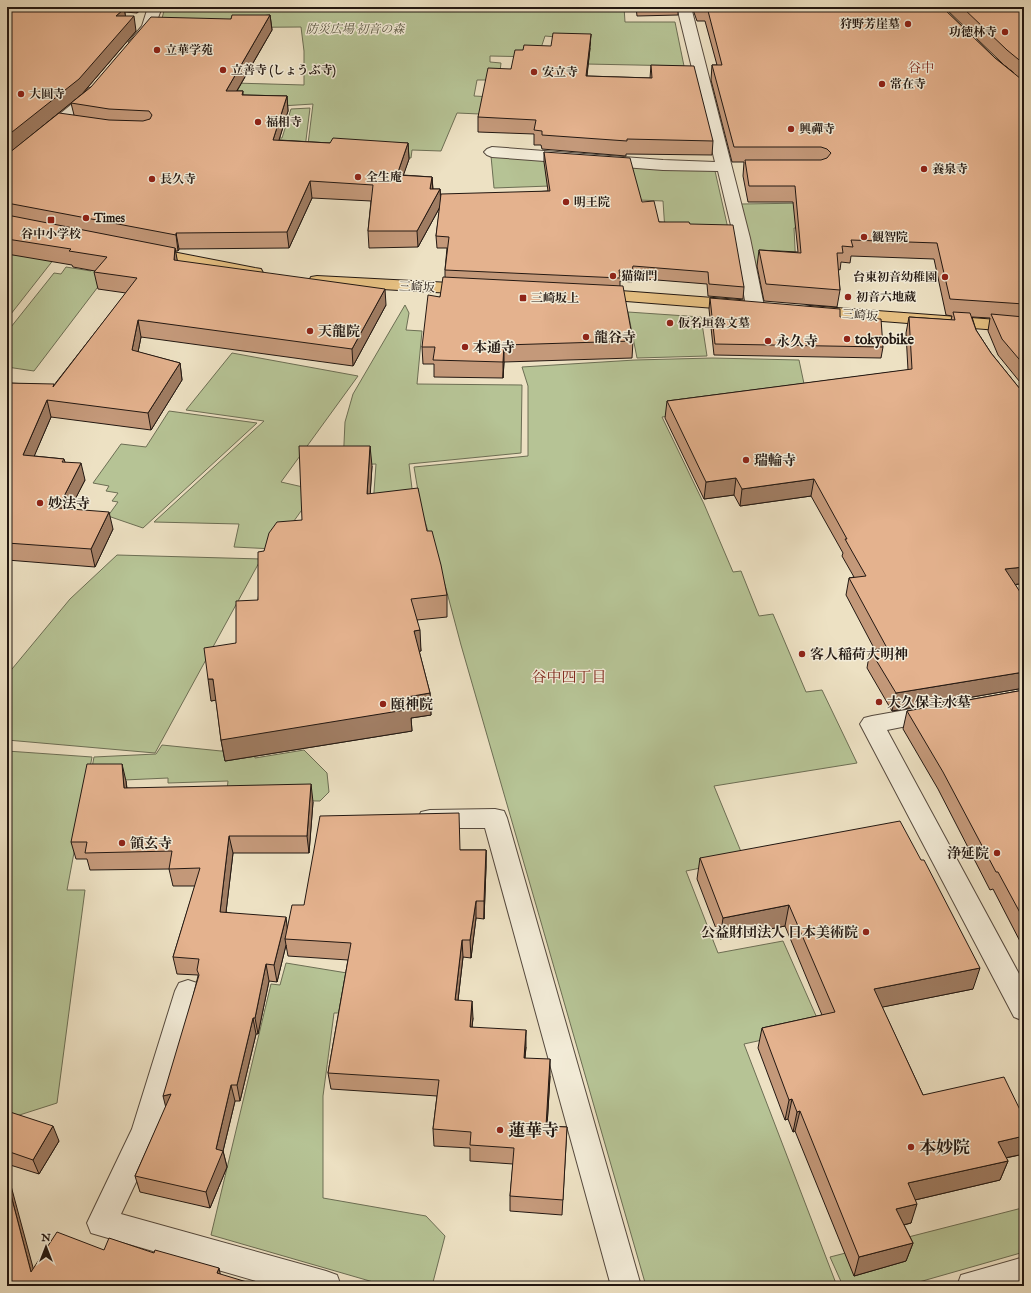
<svg xmlns="http://www.w3.org/2000/svg" width="1031" height="1293" viewBox="0 0 1031 1293" font-family="'IM FELL English','Noto Serif JP',serif">
  <style>
    .green { fill: #b6c395; stroke: #6c6e54 }
    .lines { fill: none; stroke-linecap: round; stroke-linejoin: round }
    .minor-casing { stroke: #564a3e; stroke-width: 2 }
    .major-casing { stroke: #231812; stroke-width: 2 }
    .minor { fill: #f3ecd8; fill-rule: evenodd }
    .major { fill: #e6c082; fill-rule: evenodd }
    .wall { fill: #c4997a; stroke: #231812 }
    .shaded-wall { fill: #a07d63; stroke: #231812 }
    .building { fill: #e4b28e; stroke: #231812 }
    .poi-dot { fill: #8f2418; stroke: #f3ecd8; stroke-width: 1.5 }
    .labels { text-anchor: middle; stroke-width: 3; stroke-linejoin: round; paint-order: stroke }
    .far-poi-label { font-size: 12px; font-weight: bold; fill: #231812; stroke: #f3ecd8; text-anchor: start }
    .far-park-label { font-size: 12px; font-style: italic; fill: #565440; stroke: #f3ecd8 }
    .far-street-label { font-size: 12px; fill: #231812; stroke: #f3ecd8 }
    .far-quarter-label { font-size: 13px; fill: #7a1f14; stroke: #f3ecd8 }
    .poi-label { font-size: 14px; font-weight: bold; fill: #231812; stroke: #f3ecd8; text-anchor: start }
    .neighbourhood-label { font-size: 15px; fill: #7a1f14; stroke: #f3ecd8 }
    .near-poi-label { font-size: 17px; font-weight: bold; fill: #231812; stroke: #f3ecd8; text-anchor: start }
  </style>
  <rect width="100%" height="100%" fill="#ede1c3"/>
  <filter id="stains"><feTurbulence type="fractalNoise" baseFrequency=".005" numOctaves="4"/><feColorMatrix values="0 0 0 0 .2 0 0 0 0 .09 0 0 0 0 .02 0 0 0 .5 -.17"/></filter>
  <radialGradient id="worn" r=".72"><stop offset=".6" stop-color="#630" stop-opacity="0"/><stop offset="1" stop-color="#630" stop-opacity=".3"/></radialGradient>
  <!-- green -->
  <g class="green">
    <path d="M 165,7 L 624,7 L 625,22 L 675,22 L 684,66 L 586,64 L 590,40 L 545,36 L 538,57 L 490,56 L 490,62 L 501,63 L 499,80 L 477,80 L 474,96 L 511,98 L 525,116 L 457,113 L 441,151 L 412,150 L 411,158 L 307,152 L 313,104 L 265,107 L 199,82 L 304,85 L 304,51 L 301,27 L 164,28 L 160,26 Z"/>
    <path d="M 310,108 L 303,164 L 273,138 L 282,138 L 291,109 Z"/>
    <path d="M 491,156 L 715,171 L 729,233 L 665,231 L 663,201 L 639,200 L 578,185 L 494,188 Z"/>
    <path d="M 883,202 L 832,229 L 794,228 L 796,268 L 756,266 L 741,204 Z"/>
    <path d="M 7,254 L 54,259 L 7,319 Z"/>
    <path d="M 66,267 L 91,271 L 93,269 L 110,271 L 34,371 L 7,367 L 7,332 L 54,273 L 61,274 Z"/>
    <path d="M 405,305 L 409,313 L 406,330 L 422,331 L 417,384 L 522,385 L 521,453 L 409,464 L 414,505 L 373,506 L 376,464 L 343,465 L 345,422 L 353,394 Z"/>
    <path d="M 628,312 L 701,317 L 707,356 L 637,358 Z"/>
    <path d="M 232,353 L 358,376 L 281,482 L 316,490 L 274,549 L 234,547 L 239,524 L 154,522 L 264,421 L 186,410 Z"/>
    <path d="M 712,358 L 799,360 L 807,398 L 662,417 L 704,504 L 733,572 L 741,571 L 759,616 L 773,614 L 806,692 L 822,690 L 857,763 L 714,786 L 744,859 L 686,871 L 718,953 L 783,941 L 821,1027 L 744,1044 L 837,1286 L 646,1286 L 461,645 L 445,585 L 421,509 L 414,467 L 528,456 L 528,386 L 522,367 L 635,360 Z"/>
    <path d="M 169,411 L 257,423 L 143,528 L 108,516 L 118,502 L 112,501 L 118,493 L 106,491 L 109,486 L 93,483 L 121,444 L 146,447 Z"/>
    <path d="M 117,555 L 261,559 L 155,753 L 7,740 L 7,675 L 70,599 Z"/>
    <path d="M 162,745 L 221,751 L 253,746 L 255,758 L 304,750 L 327,773 L 329,792 L 320,801 L 226,800 L 228,781 L 168,783 L 168,778 L 124,780 L 91,773 L 94,757 L 156,754 Z"/>
    <path d="M 7,751 L 92,757 L 67,890 L 85,890 L 57,1103 L 7,1119 Z"/>
    <path d="M 286,963 L 347,973 L 342,1013 L 334,1013 L 323,1096 L 323,1198 L 426,1216 L 445,1236 L 432,1286 L 387,1286 L 211,1235 L 271,984 L 280,985 Z"/>
    <path d="M 1022,1208 L 1024,1211 L 1024,1252 L 905,1286 L 843,1286 L 830,1257 Z"/>
  </g>
  <g class="lines">
    <!-- minor casing -->
    <g class="minor-casing">
      <g id="minor">
        <path d="M 148,7 L 162,7 L 155,26 L 141,45 L 131,45 L 129,42 L 142,26 Z"/>
        <path d="M 677,7 L 691,7 L 750,238 L 764,306 L 761,310 L 755,311 L 749,310 L 746,306 L 734,238 L 718,171 L 663,170 L 492,157 L 487,155 L 484,152 L 487,149 L 492,147 L 663,160 L 715,162 Z"/>
        <path d="M 94,87 L 99,88 L 101,91 L 93,101 L 12,168 L 7,170 L 7,157 L 83,95 L 89,88 Z"/>
        <path d="M 934,705 L 942,707 L 945,713 L 942,719 L 887,730 L 1024,983 L 1024,1021 L 1014,1017 L 860,724 L 864,718 L 872,716 Z"/>
        <path d="M 495,809 L 504,811 L 507,818 L 641,1286 L 611,1286 L 485,828 L 430,828 L 421,826 L 418,819 L 421,812 L 430,810 Z"/>
        <path d="M 188,980 L 197,983 L 201,991 L 160,1131 L 121,1214 L 326,1271 L 337,1275 L 341,1286 L 273,1286 L 91,1233 L 87,1223 L 132,1129 L 175,991 L 179,983 Z"/>
        <path d="M 1024,1257 L 1024,1286 L 957,1286 L 961,1275 Z"/>
      </g>
    </g>
    <!-- major casing -->
    <g class="major-casing">
      <g id="major">
        <path d="M 147,247 L 255,268 L 261,269 L 263,273 L 261,277 L 255,278 L 141,256 L 139,252 L 141,248 Z"/>
        <path d="M 317,276 L 470,284 L 476,285 L 479,289 L 476,293 L 470,294 L 311,285 L 309,281 L 311,277 Z"/>
        <path d="M 594,289 L 740,300 L 746,301 L 749,305 L 746,309 L 740,310 L 588,298 L 585,294 L 588,290 Z"/>
        <path d="M 810,306 L 1024,322 L 1024,332 L 804,315 L 801,311 L 804,307 Z"/>
      </g>
    </g>
    <!-- minor -->
    <use href="#minor" class="minor"/>
    <!-- major -->
    <use href="#major" class="major"/>
  </g>
  <!-- wall -->
  <g class="wall">
    <path d="M 7,7 L 144,7 L 137,13 L 125,12 L 125,16 L 136,31 L 82,94 L 9,153 L 74,115 L 71,103 L 231,19 L 270,15 L 272,30 L 237,91 L 243,91 L 243,95 L 287,96 L 288,111 L 279,140 L 330,143 L 408,143 L 409,159 L 403,175 L 432,177 L 433,189 L 440,189 L 441,199 L 548,191 L 544,162 L 544,152 L 642,202 L 659,222 L 690,224 L 744,287 L 743,299 L 708,296 L 707,284 L 632,278 L 632,282 L 620,281 L 620,286 L 633,341 L 632,358 L 504,362 L 503,378 L 434,377 L 434,364 L 423,364 L 422,347 L 440,297 L 445,278 L 445,270 L 447,248 L 437,248 L 436,236 L 440,207 L 418,247 L 369,248 L 368,231 L 371,201 L 312,198 L 289,248 L 179,249 L 178,251 L 175,251 L 177,261 L 386,305 L 353,366 L 141,337 L 138,352 L 180,363 L 182,380 L 151,430 L 51,417 L 34,456 L 64,459 L 65,462 L 85,480 L 70,509 L 113,529 L 95,567 L 7,560 L 7,383 L 54,385 L 126,293 L 98,289 L 94,272 L 95,271 L 73,267 L 72,265 L 7,254 Z"/>
    <path d="M 636,7 L 678,7 L 678,15 L 637,16 Z"/>
    <path d="M 692,7 L 942,7 L 995,58 L 1014,73 L 1004,65 L 944,7 L 1024,7 L 1024,387 L 998,355 L 988,331 L 990,318 L 972,317 L 976,330 L 991,353 L 1020,389 L 1024,390 L 1024,583 L 1015,585 L 1024,598 L 1024,688 L 892,711 L 867,668 L 870,650 L 875,650 L 846,595 L 849,578 L 854,577 L 842,556 L 843,553 L 811,496 L 740,506 L 734,495 L 704,499 L 665,418 L 667,401 L 908,370 L 906,333 L 909,317 L 951,320 L 952,316 L 946,315 L 934,259 L 851,256 L 850,263 L 841,262 L 840,270 L 838,269 L 840,290 L 837,307 L 764,301 L 757,266 L 759,250 L 798,252 L 793,202 L 748,202 L 743,176 L 744,162 L 732,162 L 711,80 L 712,65 L 717,65 L 705,21 L 697,21 Z"/>
    <path d="M 590,48 L 587,76 L 650,78 L 651,65 L 713,141 L 712,155 L 626,154 L 626,156 L 542,149 L 541,145 L 534,145 L 534,134 L 478,132 L 478,117 L 511,69 L 523,50 Z"/>
    <path d="M 710,298 L 840,317 L 883,347 L 881,358 L 714,355 L 709,309 Z"/>
    <path d="M 372,466 L 370,494 L 427,531 L 447,595 L 447,617 L 417,620 L 421,651 L 419,651 L 430,693 L 431,715 L 411,718 L 412,731 L 225,761 L 221,740 L 216,700 L 211,701 L 236,643 L 258,600 L 264,551 L 302,520 Z"/>
    <path d="M 1024,690 L 1024,949 L 993,889 L 990,890 L 938,789 L 903,729 L 907,711 Z"/>
    <path d="M 126,781 L 127,788 L 313,802 L 309,853 L 233,853 L 226,912 L 287,927 L 304,905 L 460,850 L 486,850 L 486,867 L 484,919 L 476,918 L 471,958 L 463,957 L 458,1000 L 473,1018 L 472,1027 L 526,1047 L 525,1058 L 550,1076 L 547,1126 L 567,1127 L 562,1215 L 510,1211 L 510,1196 L 513,1164 L 470,1161 L 470,1148 L 434,1146 L 433,1129 L 437,1096 L 331,1089 L 328,1073 L 348,960 L 288,956 L 286,945 L 277,982 L 269,981 L 258,1034 L 256,1034 L 240,1101 L 235,1101 L 223,1151 L 227,1167 L 210,1208 L 140,1192 L 135,1176 L 166,1107 L 198,976 L 198,975 L 177,974 L 173,957 L 195,886 L 173,886 L 169,869 L 90,870 L 87,859 L 76,859 L 71,842 Z"/>
    <path d="M 700,858 L 973,989 L 882,1007 L 923,1095 L 1024,1154 L 1006,1158 L 1008,1161 L 1000,1180 L 915,1200 L 911,1223 L 904,1225 L 913,1243 L 906,1261 L 854,1276 L 795,1131 L 793,1132 L 788,1119 L 785,1120 L 758,1048 L 762,1028 L 822,1015 L 785,926 L 720,939 L 697,879 Z"/>
    <path d="M 7,1111 L 59,1141 L 39,1174 L 7,1164 Z"/>
  </g>
  <!-- shaded-wall -->
  <g class="shaded-wall">
    <path d="M 136,7 L 144,7 L 137,13 Z"/>
    <path d="M 124,9 L 127,23 L 116,16 Z"/>
    <path d="M 270,15 L 272,30 L 228,106 L 226,91 Z"/>
    <path d="M 134,16 L 136,31 L 82,94 L 7,155 L 7,136 Z"/>
    <path d="M 591,34 L 590,48 L 585,90 L 586,76 Z"/>
    <path d="M 287,96 L 288,111 L 274,156 L 273,140 Z"/>
    <path d="M 408,143 L 409,159 L 398,191 L 397,175 Z"/>
    <path d="M 432,177 L 433,193 L 430,189 Z"/>
    <path d="M 310,181 L 312,198 L 289,248 L 287,232 Z"/>
    <path d="M 440,189 L 441,205 L 418,247 L 417,231 Z"/>
    <path d="M 176,233 L 179,249 L 178,251 L 176,235 Z"/>
    <path d="M 175,248 L 178,264 L 174,260 Z"/>
    <path d="M 385,289 L 386,305 L 353,366 L 352,349 Z"/>
    <path d="M 138,320 L 141,337 L 135,367 L 132,350 Z"/>
    <path d="M 504,345 L 504,362 L 503,378 L 503,362 Z"/>
    <path d="M 180,363 L 182,380 L 151,430 L 148,413 Z"/>
    <path d="M 47,400 L 51,417 L 27,473 L 23,455 Z"/>
    <path d="M 370,446 L 372,466 L 369,515 L 367,494 Z"/>
    <path d="M 81,463 L 85,480 L 62,525 L 58,508 Z"/>
    <path d="M 736,478 L 734,495 L 704,499 L 706,482 Z"/>
    <path d="M 814,479 L 811,496 L 740,506 L 742,489 Z"/>
    <path d="M 109,512 L 113,529 L 95,567 L 91,549 Z"/>
    <path d="M 1024,567 L 1024,583 L 1001,587 L 1005,569 Z"/>
    <path d="M 420,630 L 421,651 L 415,652 L 414,631 Z"/>
    <path d="M 1024,672 L 1024,688 L 892,711 L 896,693 Z"/>
    <path d="M 208,679 L 213,679 L 217,700 L 211,701 Z"/>
    <path d="M 430,693 L 431,715 L 411,718 L 412,731 L 225,761 L 221,740 L 407,697 Z"/>
    <path d="M 122,764 L 126,781 L 128,805 L 124,788 Z"/>
    <path d="M 311,784 L 313,802 L 309,853 L 307,836 Z"/>
    <path d="M 229,836 L 233,853 L 224,929 L 220,912 Z"/>
    <path d="M 486,850 L 486,867 L 484,919 L 484,901 Z"/>
    <path d="M 476,901 L 476,918 L 471,958 L 470,940 Z"/>
    <path d="M 789,905 L 785,926 L 720,939 L 723,918 Z"/>
    <path d="M 286,917 L 288,934 L 285,939 L 286,945 L 277,982 L 274,965 Z"/>
    <path d="M 462,940 L 463,957 L 456,1017 L 455,1000 Z"/>
    <path d="M 266,964 L 269,981 L 258,1034 L 255,1018 Z"/>
    <path d="M 980,968 L 973,989 L 868,1010 L 874,989 Z"/>
    <path d="M 472,1001 L 473,1018 L 470,1043 L 470,1027 Z"/>
    <path d="M 253,1018 L 256,1034 L 240,1101 L 237,1085 Z"/>
    <path d="M 526,1030 L 526,1047 L 523,1074 L 524,1058 Z"/>
    <path d="M 550,1059 L 550,1076 L 546,1143 L 546,1126 Z"/>
    <path d="M 231,1085 L 235,1101 L 223,1151 L 227,1167 L 210,1208 L 206,1192 Z"/>
    <path d="M 171,1094 L 167,1112 L 163,1096 Z"/>
    <path d="M 792,1099 L 788,1119 L 785,1120 L 789,1100 Z"/>
    <path d="M 800,1111 L 795,1131 L 793,1132 L 797,1112 Z"/>
    <path d="M 53,1126 L 59,1141 L 39,1174 L 33,1160 Z"/>
    <path d="M 1024,1136 L 1024,1154 L 990,1161 L 998,1142 Z"/>
    <path d="M 1008,1161 L 1000,1180 L 902,1203 L 908,1183 Z"/>
    <path d="M 7,1171 L 38,1286 L 31,1272 L 7,1180 Z"/>
    <path d="M 917,1204 L 911,1223 L 890,1228 L 896,1209 Z"/>
    <path d="M 913,1243 L 906,1261 L 854,1276 L 859,1257 Z"/>
    <path d="M 219,1268 L 222,1282 L 217,1273 Z"/>
  </g>
  <!-- building -->
  <g class="building">
    <path d="M 7,7 L 113,7 L 124,9 L 116,16 L 134,16 L 79,79 L 7,136 Z"/>
    <path d="M 707,7 L 942,7 L 995,58 L 1021,79 L 1024,80 L 1024,304 L 950,299 L 937,243 L 851,240 L 853,247 L 842,246 L 843,253 L 837,253 L 840,290 L 766,284 L 759,250 L 801,253 L 795,186 L 749,186 L 745,160 L 821,160 L 827,158 L 831,153 L 827,149 L 821,147 L 734,147 L 712,65 L 722,65 Z"/>
    <path d="M 962,7 L 1024,7 L 1024,64 L 1007,50 Z"/>
    <path d="M 232,15 L 270,15 L 226,91 L 243,91 L 242,95 L 287,96 L 273,140 L 330,143 L 333,138 L 408,143 L 397,175 L 432,177 L 430,189 L 440,189 L 417,231 L 368,231 L 373,185 L 310,181 L 287,232 L 176,233 L 176,235 L 7,203 L 7,154 L 9,153 L 59,113 L 109,120 L 143,121 L 150,119 L 152,115 L 149,111 L 109,109 L 71,103 L 91,87 L 151,17 L 231,19 Z"/>
    <path d="M 553,33 L 591,34 L 586,76 L 652,78 L 651,65 L 694,66 L 713,141 L 627,139 L 627,141 L 542,135 L 542,131 L 534,130 L 536,120 L 478,117 L 488,68 L 511,69 L 515,50 L 523,50 L 524,45 L 551,46 Z"/>
    <path d="M 544,152 L 630,158 L 642,202 L 654,201 L 659,222 L 689,222 L 690,224 L 733,225 L 744,287 L 709,284 L 708,272 L 633,266 L 632,270 L 619,270 L 620,278 L 445,270 L 449,237 L 436,236 L 441,194 L 550,191 Z"/>
    <path d="M 7,215 L 175,248 L 174,260 L 385,289 L 352,349 L 138,320 L 132,350 L 180,363 L 148,413 L 47,400 L 23,455 L 64,459 L 62,462 L 81,463 L 58,508 L 109,512 L 91,549 L 7,543 L 7,383 L 54,384 L 53,387 L 137,278 L 94,272 L 107,257 L 69,251 L 71,249 L 7,239 Z"/>
    <path d="M 443,277 L 623,286 L 633,341 L 504,345 L 503,362 L 433,360 L 435,347 L 422,347 L 428,295 L 440,297 Z"/>
    <path d="M 710,298 L 840,309 L 840,317 L 881,319 L 883,347 L 715,344 Z"/>
    <path d="M 953,312 L 970,313 L 976,330 L 991,353 L 1020,389 L 1024,390 L 1024,567 L 1005,569 L 1024,598 L 1024,672 L 896,693 L 870,650 L 887,648 L 849,578 L 866,576 L 845,539 L 847,539 L 814,479 L 742,489 L 736,478 L 706,482 L 667,401 L 912,369 L 909,317 L 955,320 Z"/>
    <path d="M 991,314 L 1024,317 L 1024,365 L 1002,339 Z"/>
    <path d="M 299,446 L 370,446 L 367,494 L 418,488 L 427,531 L 432,531 L 441,565 L 447,595 L 411,599 L 420,630 L 414,631 L 430,693 L 407,697 L 411,709 L 221,740 L 213,679 L 208,679 L 204,648 L 236,643 L 236,601 L 258,600 L 258,552 L 264,551 L 269,533 L 277,522 L 302,520 Z"/>
    <path d="M 1024,690 L 1024,920 L 998,872 L 996,872 L 943,772 L 907,711 Z"/>
    <path d="M 87,764 L 122,764 L 124,788 L 311,784 L 307,836 L 229,836 L 220,912 L 286,917 L 274,965 L 266,964 L 255,1018 L 253,1018 L 237,1085 L 231,1085 L 216,1149 L 223,1151 L 206,1192 L 135,1176 L 171,1094 L 163,1096 L 199,975 L 197,970 L 199,959 L 173,957 L 200,868 L 169,869 L 172,851 L 85,853 L 87,842 L 71,842 Z"/>
    <path d="M 459,813 L 460,850 L 486,850 L 484,901 L 476,901 L 470,940 L 462,940 L 455,1000 L 472,1001 L 470,1027 L 526,1030 L 524,1058 L 550,1059 L 546,1126 L 567,1127 L 563,1200 L 510,1196 L 514,1148 L 470,1145 L 471,1132 L 433,1129 L 439,1080 L 328,1073 L 351,943 L 285,939 L 292,905 L 304,905 L 320,816 Z"/>
    <path d="M 900,821 L 921,860 L 924,860 L 980,968 L 874,989 L 923,1095 L 1004,1077 L 1024,1118 L 1024,1136 L 998,1142 L 1008,1161 L 908,1183 L 917,1204 L 896,1209 L 913,1243 L 859,1257 L 800,1111 L 797,1112 L 792,1099 L 789,1100 L 762,1028 L 835,1012 L 789,905 L 723,918 L 700,858 Z"/>
    <path d="M 7,1111 L 53,1126 L 33,1160 L 7,1151 Z"/>
    <path d="M 7,1180 L 31,1272 L 57,1232 L 104,1250 L 109,1238 L 154,1253 L 155,1250 L 219,1268 L 217,1273 L 260,1286 L 7,1286 Z"/>
  </g>
  <!-- markers -->
  <g class="poi-dot">
    <circle cx="908" cy="24" r="4"/>
    <circle cx="1005" cy="32" r="4"/>
    <circle cx="157" cy="50" r="4"/>
    <circle cx="223" cy="70" r="4"/>
    <circle cx="534" cy="72" r="4"/>
    <circle cx="882" cy="84" r="4"/>
    <circle cx="21" cy="94" r="4"/>
    <circle cx="258" cy="122" r="4"/>
    <circle cx="791" cy="129" r="4"/>
    <circle cx="924" cy="169" r="4"/>
    <circle cx="358" cy="177" r="4"/>
    <circle cx="152" cy="179" r="4"/>
    <circle cx="566" cy="202" r="4"/>
    <circle cx="86" cy="218" r="4"/>
    <rect x="47" y="216" width="8" height="8" rx="2"/>
    <circle cx="864" cy="237" r="4"/>
    <circle cx="613" cy="276" r="4"/>
    <circle cx="945" cy="277" r="4"/>
    <circle cx="848" cy="297" r="4"/>
    <rect x="519" y="294" width="8" height="8" rx="2"/>
    <circle cx="670" cy="323" r="4"/>
    <circle cx="310" cy="331" r="4"/>
    <circle cx="586" cy="337" r="4"/>
    <circle cx="847" cy="339" r="4"/>
    <circle cx="768" cy="341" r="4"/>
    <circle cx="465" cy="347" r="4"/>
    <circle cx="746" cy="460" r="4"/>
    <circle cx="40" cy="503" r="4"/>
    <circle cx="802" cy="654" r="4"/>
    <circle cx="879" cy="702" r="4"/>
    <circle cx="383" cy="704" r="4"/>
    <circle cx="122" cy="843" r="4"/>
    <circle cx="997" cy="853" r="4"/>
    <circle cx="866" cy="932" r="4"/>
    <circle cx="500" cy="1130" r="4"/>
    <circle cx="911" cy="1147" r="4"/>
  </g>
  <g class="labels">
    <!-- far-poi labels -->
    <g class="far-poi-label">
      <text x="900" y="28" text-anchor="end">狩野芳崖墓</text>
      <text x="997" y="36" text-anchor="end">功徳林寺</text>
      <text x="165" y="54">立華学苑</text>
      <text x="231" y="74">立善寺 (しょうぶ寺)</text>
      <text x="542" y="76">安立寺</text>
      <text x="890" y="88">常在寺</text>
      <text x="29" y="98">大圓寺</text>
      <text x="266" y="126">福相寺</text>
      <text x="799" y="133">興禪寺</text>
      <text x="932" y="173">養泉寺</text>
      <text x="366" y="181">全生庵</text>
      <text x="160" y="183">長久寺</text>
      <text x="574" y="206">明王院</text>
      <text x="94" y="222">Times</text>
      <text x="51" y="238" text-anchor="middle">谷中小学校</text>
      <text x="872" y="241">観智院</text>
      <text x="621" y="280">猫衛門</text>
      <text x="937" y="281" text-anchor="end">台東初音幼稚園</text>
      <text x="856" y="301">初音六地蔵</text>
      <text x="531" y="302">三崎坂上</text>
      <text x="678" y="327">仮名垣魯文墓</text>
    </g>
    <!-- far-park labels -->
    <g class="far-park-label">
      <text x="355" y="33">防災広場 初音の森</text>
    </g>
    <!-- far-street labels -->
    <g class="far-street-label">
      <text transform="translate(417 287) rotate(2)" y="4">三崎坂</text>
      <text transform="translate(860 315) rotate(5)" y="4">三崎坂</text>
    </g>
    <!-- far-quarter labels -->
    <g class="far-quarter-label">
      <text x="921" y="72">谷中</text>
    </g>
    <!-- poi labels -->
    <g class="poi-label">
      <text x="318" y="336">天龍院</text>
      <text x="594" y="342">龍谷寺</text>
      <text x="855" y="344">tokyobike</text>
      <text x="776" y="346">永久寺</text>
      <text x="473" y="352">本通寺</text>
      <text x="754" y="465">瑞輪寺</text>
      <text x="48" y="508">妙法寺</text>
      <text x="810" y="659">客人稲荷大明神</text>
      <text x="887" y="707">大久保主水墓</text>
      <text x="391" y="709">頤神院</text>
      <text x="130" y="848">領玄寺</text>
      <text x="989" y="858" text-anchor="end">浄延院</text>
      <text x="858" y="937" text-anchor="end">公益財団法人 日本美術院</text>
    </g>
    <!-- neighbourhood labels -->
    <g class="neighbourhood-label">
      <text x="569" y="682">谷中四丁目</text>
    </g>
    <!-- near-poi labels -->
    <g class="near-poi-label">
      <text x="508" y="1136">蓮華寺</text>
      <text x="919" y="1153">本妙院</text>
    </g>
  </g>
  <!-- margin -->
  <rect width="1031" height="1293" fill="none" stroke="#ede1c3" stroke-width="24"/>
  <rect x="8" y="8" width="1015" height="1277" fill="none" stroke="#231812" stroke-width="2"/>
  <rect x="12" y="12" width="1007" height="1269" fill="none" stroke="#231812"/>
  <!-- north arrow -->
  <g transform="translate(46 1247)" stroke="#f3ecd8" stroke-width="3" paint-order="stroke">
  <path d="M0-3L7 15L0 10L-7 15Z" fill="#231812"/>
  <text y="-6" font-size="11" font-weight="bold" text-anchor="middle" fill="#231812">N</text>
  </g>
  <rect width="100%" height="100%" filter="url(#stains)"/>
  <rect width="100%" height="100%" fill="url(#worn)"/>
</svg>
